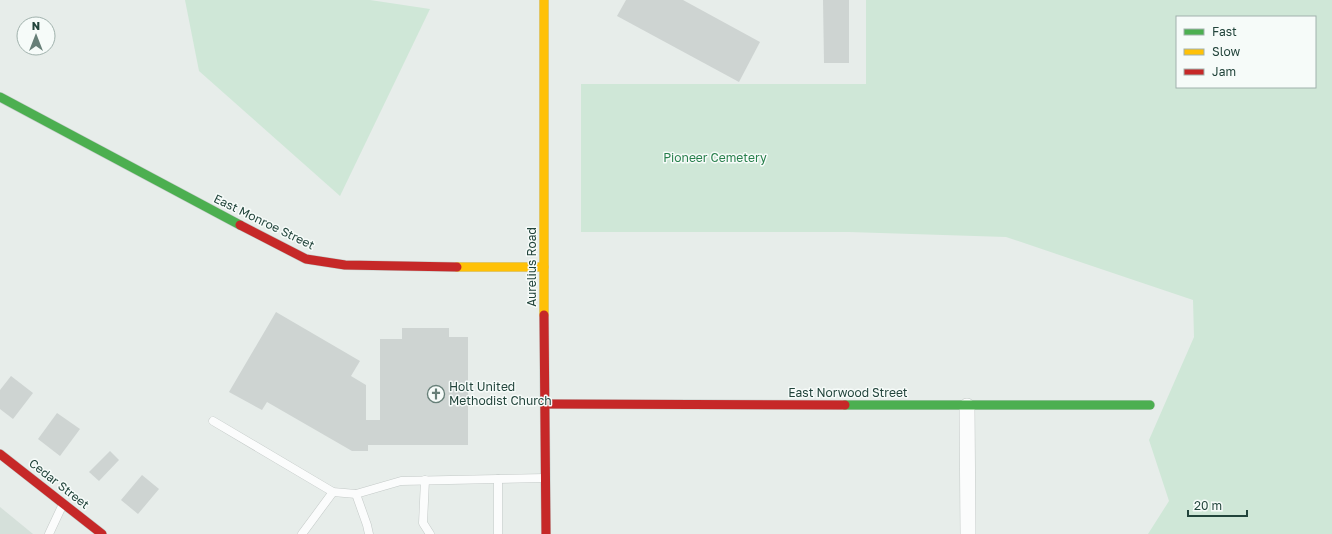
<svg xmlns="http://www.w3.org/2000/svg" width="1332" height="534" viewBox="0 0 1332 534" font-family="'Golos Text',sans-serif">
  <style>
    .built { fill: #d5e0da }
    .green { fill: #cfe7d7; fill-rule: evenodd }
    .building { fill: #ced4d2 }
    .lines { fill: none; stroke-linecap: round; stroke-linejoin: round }
    .lane-casing { stroke: #c4cac8; stroke-width: 9 }
    .street-casing { stroke: #c4cac8; stroke-width: 16 }
    .fast-casing { stroke: #c2cbc8; stroke-width: 10 }
    .slow-casing { stroke: #c2cbc8; stroke-width: 10 }
    .jam-casing { stroke: #c2cbc8; stroke-width: 10 }
    .lane { stroke: #fbfcfc; stroke-width: 8 }
    .street { stroke: #fbfcfc; stroke-width: 15 }
    .fast { stroke: #4caf50; stroke-width: 9 }
    .slow { stroke: #ffc107; stroke-width: 9 }
    .jam { stroke: #c62828; stroke-width: 9 }
    .labels { text-anchor: middle; stroke-width: 3; stroke-linejoin: round; paint-order: stroke }
    .park-label { font-size: 12px; fill: #277f4b; stroke: #f6fbf9 }
    .street-label { font-size: 12px; fill: #22443b; stroke: #f6fbf9 }
    .poi-label { font-size: 12px; fill: #22443b; stroke: #f6fbf9; text-anchor: start }
  </style>
  <rect width="100%" height="100%" fill="#e7edea"/>
  <!-- built -->
  <path class="built" d="M 0,507 L 33,534 L 0,534 Z"/>
  <!-- green -->
  <g class="green">
    <path d="M 185,0 L 370,0 L 430,9 L 340,196 L 199,71 Z"/>
    <path d="M 866,0 L 1332,0 L 1332,534 L 1148,534 L 1169,501 L 1149,440 L 1194,337 L 1193,300 L 1006,237 L 849,232 L 581,232 L 581,84 L 866,84 ZM 1177,17 L 1315,17 L 1315,87 L 1177,87 Z"/>
  </g>
  <!-- building -->
  <g class="building">
    <path d="M 626,0 L 683,0 L 760,42 L 739,82 L 617,16 Z"/>
    <path d="M 823,0 L 849,0 L 849,63 L 824,63 Z"/>
    <path d="M 276,312 L 360,361 L 351,376 L 366,385 L 366,420 L 380,420 L 380,339 L 402,339 L 402,328 L 449,328 L 449,337 L 468,337 L 468,445 L 368,445 L 368,451 L 352,451 L 267,402 L 262,410 L 229,392 Z"/>
    <path d="M 11,376 L 33,393 L 13,419 L 0,409 L 0,390 Z"/>
    <path d="M 57,413 L 80,429 L 60,456 L 38,439 Z"/>
    <path d="M 110,451 L 119,460 L 99,481 L 89,472 Z"/>
    <path d="M 142,475 L 159,489 L 138,514 L 121,500 Z"/>
  </g>
  <g class="lines">
    <!-- lane casing -->
    <g class="lane-casing">
      <g id="lane">
        <path d="M 213,421 L 333,492 L 356,494 L 401,481 L 545,478"/>
        <path d="M 498,479 L 498,534"/>
        <path d="M 425,480 L 423,523 L 430,534"/>
        <path d="M 356,494 L 367,525 L 369,534"/>
        <path d="M 49,534 L 63,504"/>
        <path d="M 302,534 L 333,492"/>
      </g>
    </g>
    <!-- street casing -->
    <g class="street-casing">
      <path id="street" d="M 967,406 L 968,534"/>
    </g>
    <!-- fast casing -->
    <g class="fast-casing">
      <g id="fast">
        <path d="M 0,97 L 240,225"/>
        <path d="M 845,405 L 1150,405"/>
      </g>
    </g>
    <!-- slow casing -->
    <g class="slow-casing">
      <g id="slow">
        <path d="M 544,0 L 544,315"/>
        <path d="M 457,267 L 544,267"/>
      </g>
    </g>
    <!-- jam casing -->
    <g class="jam-casing">
      <g id="jam">
        <path d="M 240,225 L 306,259 L 345,265 L 457,267"/>
        <path d="M 544,315 L 546,534"/>
        <path d="M 545,404 L 845,405"/>
        <path d="M 0,454 L 102,534"/>
      </g>
    </g>
    <!-- lane -->
    <use href="#lane" class="lane"/>
    <!-- street -->
    <use href="#street" class="street"/>
    <!-- fast -->
    <use href="#fast" class="fast"/>
    <!-- slow -->
    <use href="#slow" class="slow"/>
    <!-- jam -->
    <use href="#jam" class="jam"/>
  </g>
  <!-- icons -->
  <defs>
    <g id="church-ring" transform="scale(0.9)"><circle r="9.5" fill="#f6fbf9" stroke="#677f78" stroke-width="1.5"/><path d="M-1.2-6h2.4v3.5h3.3v2.4h-3.3V6h-2.4V-.1h-3.3v-2.4h3.3Z" fill="#677f78"/></g>
  </defs>
  <g fill-rule="evenodd">
    <use href="#church-ring" x="436" y="394"/>
  </g>
  <g class="labels">
    <!-- park labels -->
    <g class="park-label">
      <text x="715" y="162">Pioneer Cemetery</text>
    </g>
    <!-- street labels -->
    <g class="street-label">
      <text transform="translate(264 222) rotate(26)" y="4">East Monroe Street</text>
      <text transform="translate(532 267) rotate(-90)" y="4">Aurelius Road</text>
      <text x="848" y="397">East Norwood Street</text>
      <text transform="translate(59 484) rotate(38)" y="4">Cedar Street</text>
    </g>
    <!-- poi labels -->
    <g class="poi-label">
      <text x="449" y="391">Holt United<tspan x="449" dy="14">Methodist Church</tspan></text>
    </g>
  </g>
  <!-- legend -->
  <rect x="1176" y="16" width="140" height="72" fill="#f6fbf9" stroke="#a1b2ad"/>
  <rect x="1184" y="29" width="20" height="6" fill="#4caf50" stroke="#a1b2ad"/>
  <text x="1212" y="36" font-size="12" fill="#22443b">Fast</text>
  <rect x="1184" y="49" width="20" height="6" fill="#ffc107" stroke="#a1b2ad"/>
  <text x="1212" y="56" font-size="12" fill="#22443b">Slow</text>
  <rect x="1184" y="69" width="20" height="6" fill="#c62828" stroke="#a1b2ad"/>
  <text x="1212" y="76" font-size="12" fill="#22443b">Jam</text>
  <!-- north arrow -->
  <g transform="translate(36 36)"><circle r="19" fill="#f6fbf9" stroke="#a1b2ad"/>
  <path d="M0-3L7 15L0 10L-7 15Z" fill="#677f78"/>
  <text y="-6" font-size="11" font-weight="bold" text-anchor="middle" fill="#22443b">N</text>
  </g>
  <!-- scale -->
  <path d="M1188 510v6h59v-6" fill="none" stroke="#22443b" stroke-width="2"/>
  <text x="1194" y="510" font-size="12" fill="#22443b" stroke="#f6fbf9" stroke-width="3" paint-order="stroke">20 m</text>
</svg>
